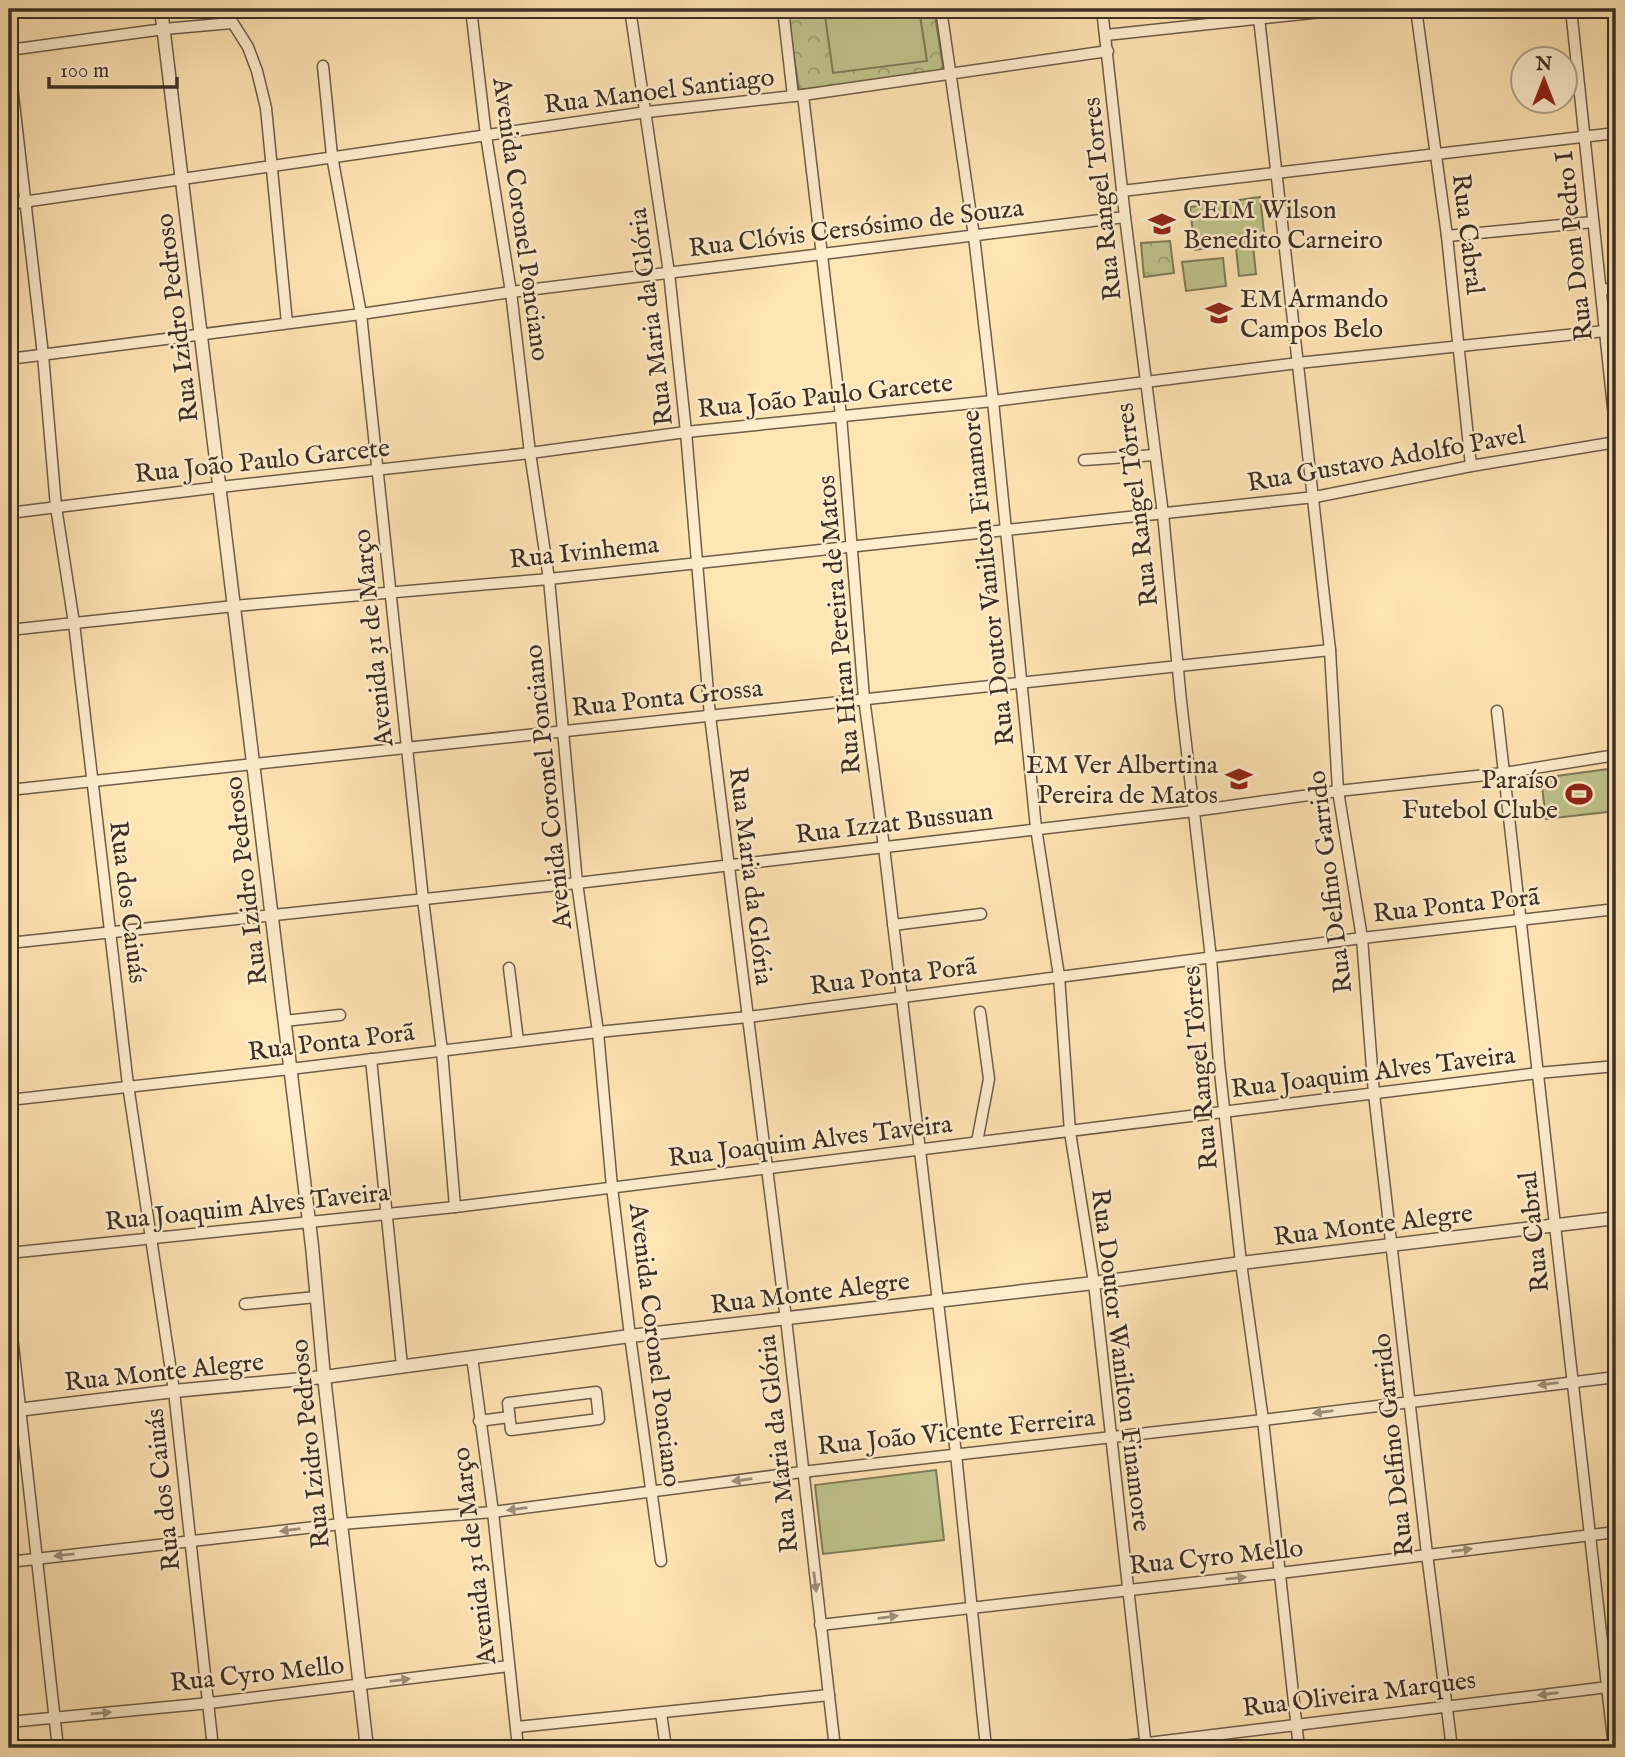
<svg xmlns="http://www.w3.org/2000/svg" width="1625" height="1757" viewBox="0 0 1625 1757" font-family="'IM FELL English',serif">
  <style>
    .park { fill: url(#park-crowns); stroke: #7e7a58; stroke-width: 2 }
    .garden { fill: #c0c48d; stroke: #7e7a58; stroke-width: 2 }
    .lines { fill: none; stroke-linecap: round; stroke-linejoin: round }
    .minor-casing { stroke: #6d5c47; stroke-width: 13 }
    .tertiary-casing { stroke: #6d5c47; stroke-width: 15 }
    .minor { stroke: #ffedce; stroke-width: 10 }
    .tertiary { stroke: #ffedce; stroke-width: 12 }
    .oneway { fill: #9e8e78 }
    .labels { text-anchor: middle; stroke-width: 5; stroke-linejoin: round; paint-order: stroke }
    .street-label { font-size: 26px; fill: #3c2f23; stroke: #ffedce }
    .poi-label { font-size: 26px; fill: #3c2f23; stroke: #ffedce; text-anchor: start }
  </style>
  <defs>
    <pattern id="park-crowns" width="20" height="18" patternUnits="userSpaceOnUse" patternTransform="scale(1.75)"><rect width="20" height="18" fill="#c0c48d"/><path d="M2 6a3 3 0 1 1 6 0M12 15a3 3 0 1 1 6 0" fill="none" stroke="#9da073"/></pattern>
  </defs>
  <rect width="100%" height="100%" fill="#ffe4b4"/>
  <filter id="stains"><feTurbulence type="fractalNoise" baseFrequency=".00286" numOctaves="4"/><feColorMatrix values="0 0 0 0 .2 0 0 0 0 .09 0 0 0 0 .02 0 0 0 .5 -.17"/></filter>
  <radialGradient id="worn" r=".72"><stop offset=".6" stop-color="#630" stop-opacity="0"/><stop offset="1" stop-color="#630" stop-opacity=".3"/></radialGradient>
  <!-- park -->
  <g class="park">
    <path d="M 787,9 L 934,9 L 943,66 L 939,72 L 799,90 Z"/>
    <path d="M 1170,241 L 1174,273 L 1144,277 L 1141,243 Z"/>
  </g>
  <!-- garden -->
  <g class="garden">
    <path d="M 824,9 L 919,9 L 927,61 L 833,73 Z"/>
    <path d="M 1260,197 L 1265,241 L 1195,250 L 1190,207 Z"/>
    <path d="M 1253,246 L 1256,274 L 1239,276 L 1236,248 Z"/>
    <path d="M 1223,258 L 1226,286 L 1186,291 L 1182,262 Z"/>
    <path d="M 1616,768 L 1616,811 L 1546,819 L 1541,778 Z"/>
    <path d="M 936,1470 L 944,1540 L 823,1554 L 815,1485 Z"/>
  </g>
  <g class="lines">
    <!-- minor casing -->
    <g class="minor-casing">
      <g id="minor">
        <path d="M 224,9 L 248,47 L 257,71 L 266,108 L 287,323"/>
        <path d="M 471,9 L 486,136 L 511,292 L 530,453 L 549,579 L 577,883 L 598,1032 L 612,1187 L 630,1336 L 661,1561"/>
        <path d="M 630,9 L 669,273 L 686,432 L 710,716 L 786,1319 L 835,1748"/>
        <path d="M 783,9 L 793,96"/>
        <path d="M 941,9 L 974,236 L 993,401 L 1036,828 L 1059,976 L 1070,1132 L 1094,1283 L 1146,1748"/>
        <path d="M 1102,9 L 1125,217 L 1163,514 L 1181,701 L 1211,958 L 1219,1063 L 1241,1263 L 1263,1420 L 1299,1748"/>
        <path d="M 1258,9 L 1330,650 L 1338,791 L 1362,938 L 1374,1094 L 1427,1554 L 1452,1748"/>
        <path d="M 1416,9 L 1447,236 L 1471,466"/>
        <path d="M 1571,9 L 1616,436"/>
        <path d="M 1106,35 L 1350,9"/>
        <path d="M 9,50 L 164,29 L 232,23"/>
        <path d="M 9,60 L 43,355 L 56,507 L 74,623 L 128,1085 L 174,1391 L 213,1748"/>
        <path d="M 323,66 L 332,156 L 361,314 L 423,899 L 442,1051 L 455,1207"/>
        <path d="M 803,95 L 841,416 L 864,698 L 884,847 L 956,1454 L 986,1748"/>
        <path d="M 1122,191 L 1616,133"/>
        <path d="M 9,204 L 647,112 L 803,95 L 1108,51"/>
        <path d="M 1447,236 L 1593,222"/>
        <path d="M 1601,290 L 1616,288"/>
        <path d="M 9,359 L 361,314 L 511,292 L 1125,217"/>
        <path d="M 1084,460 L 1155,455"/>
        <path d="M 9,513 L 220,487 L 530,453 L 686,432 L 993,401 L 1298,363 L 1605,331"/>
        <path d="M 9,630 L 234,606 L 549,579 L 1315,497 L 1471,466 L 1616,442"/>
        <path d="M 1497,711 L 1614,1748"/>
        <path d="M 9,790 L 1330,650"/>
        <path d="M 893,925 L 981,914"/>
        <path d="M 9,943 L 577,883 L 1194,811 L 1338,791 L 1504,773 L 1616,755"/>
        <path d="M 509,968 L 518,1041"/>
        <path d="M 284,1021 L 340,1015"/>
        <path d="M 371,1059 L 402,1366"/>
        <path d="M 9,1100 L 290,1069 L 598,1032 L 748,1017 L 1362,938 L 1616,909"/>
        <path d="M 977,1142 L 989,1079 L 980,1012"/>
        <path d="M 9,1253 L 455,1207 L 1538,1073 L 1616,1066"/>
        <path d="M 245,1304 L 316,1297"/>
        <path d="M 9,1309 L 58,1748"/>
        <path d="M 472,1357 L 493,1512 L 518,1748"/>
        <path d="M 596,1392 L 599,1419 L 511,1430 L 508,1403 Z"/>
        <path d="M 479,1421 L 509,1417"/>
        <path d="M 9,1562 L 341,1524 L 493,1512 L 802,1472 L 1263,1420 L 1616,1377"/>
        <path d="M 820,1625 L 1280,1573 L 1616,1532"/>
        <path d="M 661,1713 L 666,1748"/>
        <path d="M 9,1722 L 210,1703 L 509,1666"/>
        <path d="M 517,1727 L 829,1695"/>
        <path d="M 1107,1748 L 1616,1686"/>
      </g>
    </g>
    <!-- tertiary casing -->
    <g class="tertiary-casing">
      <g id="tertiary">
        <path d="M 161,9 L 312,1246 L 324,1377 L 367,1748"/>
        <path d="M 9,1411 L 174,1391 L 324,1377 L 630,1336 L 1094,1283 L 1241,1263 L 1616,1218"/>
      </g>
    </g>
    <!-- minor -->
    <use href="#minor" class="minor"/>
    <!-- tertiary -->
    <use href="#tertiary" class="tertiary"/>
  </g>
  <!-- one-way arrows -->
  <defs><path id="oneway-solid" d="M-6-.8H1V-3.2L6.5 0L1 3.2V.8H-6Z" transform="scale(1.75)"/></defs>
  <g class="oneway">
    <use href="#oneway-solid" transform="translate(1548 1384) rotate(173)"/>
    <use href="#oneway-solid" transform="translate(1323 1412) rotate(172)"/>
    <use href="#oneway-solid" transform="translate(742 1480) rotate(172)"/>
    <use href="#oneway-solid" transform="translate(517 1509) rotate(173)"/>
    <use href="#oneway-solid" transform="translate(290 1530) rotate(173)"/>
    <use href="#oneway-solid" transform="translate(1462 1550) rotate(-7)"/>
    <use href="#oneway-solid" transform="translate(64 1555) rotate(174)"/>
    <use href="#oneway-solid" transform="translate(1236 1578) rotate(-6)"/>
    <use href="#oneway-solid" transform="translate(815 1582) rotate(83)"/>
    <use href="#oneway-solid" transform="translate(888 1617) rotate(-7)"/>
    <use href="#oneway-solid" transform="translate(400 1680) rotate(-7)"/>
    <use href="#oneway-solid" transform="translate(1548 1694) rotate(173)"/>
    <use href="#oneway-solid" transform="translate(101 1713) rotate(-5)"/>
  </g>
  <!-- icons -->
  <defs>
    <g id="school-bare" transform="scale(2.1)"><path d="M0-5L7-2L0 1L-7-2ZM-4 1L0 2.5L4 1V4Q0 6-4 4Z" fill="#8f2418" stroke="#ffedce" stroke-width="2.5" paint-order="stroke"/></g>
    <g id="stadium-bare" transform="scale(2.1)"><path d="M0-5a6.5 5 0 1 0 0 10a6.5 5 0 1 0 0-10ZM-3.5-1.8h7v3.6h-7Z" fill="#8f2418" stroke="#ffedce" stroke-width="2.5" paint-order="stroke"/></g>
  </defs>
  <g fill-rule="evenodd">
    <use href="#school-bare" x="1162" y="224"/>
    <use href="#school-bare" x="1219" y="313"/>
    <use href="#school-bare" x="1239" y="779"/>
    <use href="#stadium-bare" x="1579" y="794"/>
  </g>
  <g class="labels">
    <!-- street labels -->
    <g class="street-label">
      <text transform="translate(659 90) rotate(-7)" y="9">Rua Manoel Santiago</text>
      <text transform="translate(1101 199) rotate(-96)" y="9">Rua Rangel Torres</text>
      <text transform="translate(522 219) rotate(82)" y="9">Avenida Coronel Ponciano</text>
      <text transform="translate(856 227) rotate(-7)" y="9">Rua Clóvis Cersósimo de Souza</text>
      <text transform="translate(1469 234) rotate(83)" y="9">Rua Cabral</text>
      <text transform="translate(1573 246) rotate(-96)" y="9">Rua Dom Pedro I</text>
      <text transform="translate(650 317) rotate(-97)" y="9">Rua Maria da Glória</text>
      <text transform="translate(176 318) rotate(-97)" y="9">Rua Izidro Pedroso</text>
      <text transform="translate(825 395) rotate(-6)" y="9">Rua João Paulo Garcete</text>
      <text transform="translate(1386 458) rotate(-10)" y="9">Rua Gustavo Adolfo Pavel</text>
      <text transform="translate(262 460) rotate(-6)" y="9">Rua João Paulo Garcete</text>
      <text transform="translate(1136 505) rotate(-97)" y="9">Rua Rangel Tôrres</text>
      <text transform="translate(584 551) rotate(-6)" y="9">Rua Ivinhema</text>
      <text transform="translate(987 578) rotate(-96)" y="9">Rua Doutor Vanilton Finamore</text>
      <text transform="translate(838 625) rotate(-95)" y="9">Rua Hiran Pereira de Matos</text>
      <text transform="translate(372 638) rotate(-96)" y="9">Avenida 31 de Março</text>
      <text transform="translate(667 697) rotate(-6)" y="9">Rua Ponta Grossa</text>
      <text transform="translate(547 787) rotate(-96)" y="9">Avenida Coronel Ponciano</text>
      <text transform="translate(894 822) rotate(-7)" y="9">Rua Izzat Bussuan</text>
      <text transform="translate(752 876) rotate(83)" y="9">Rua Maria da Glória</text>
      <text transform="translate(245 881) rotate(-97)" y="9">Rua Izidro Pedroso</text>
      <text transform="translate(1329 882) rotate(-97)" y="9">Rua Delfino Garrido</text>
      <text transform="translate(129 902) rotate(83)" y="9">Rua dos Caiuás</text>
      <text transform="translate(1456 904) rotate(-6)" y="9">Rua Ponta Porã</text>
      <text transform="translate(893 975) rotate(-7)" y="9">Rua Ponta Porã</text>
      <text transform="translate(331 1041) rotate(-7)" y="9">Rua Ponta Porã</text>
      <text transform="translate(1199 1068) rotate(-95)" y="9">Rua Rangel Tôrres</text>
      <text transform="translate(1373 1071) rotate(-7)" y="9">Rua Joaquim Alves Taveira</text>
      <text transform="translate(810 1140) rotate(-7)" y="9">Rua Joaquim Alves Taveira</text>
      <text transform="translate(247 1206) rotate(-6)" y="9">Rua Joaquim Alves Taveira</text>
      <text transform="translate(1373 1224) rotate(-7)" y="9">Rua Monte Alegre</text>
      <text transform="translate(1533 1232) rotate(-96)" y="9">Rua Cabral</text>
      <text transform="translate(810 1292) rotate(-7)" y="9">Rua Monte Alegre</text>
      <text transform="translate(656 1345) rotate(83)" y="9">Avenida Coronel Ponciano</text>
      <text transform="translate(1122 1360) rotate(83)" y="9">Rua Doutor Wanilton Finamore</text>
      <text transform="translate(164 1371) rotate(-6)" y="9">Rua Monte Alegre</text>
      <text transform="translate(956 1431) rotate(-6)" y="9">Rua João Vicente Ferreira</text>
      <text transform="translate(309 1444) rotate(-96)" y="9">Rua Izidro Pedroso</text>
      <text transform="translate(777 1444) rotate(-96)" y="9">Rua Maria da Glória</text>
      <text transform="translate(1392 1445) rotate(-96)" y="9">Rua Delfino Garrido</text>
      <text transform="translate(162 1490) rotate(-96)" y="9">Rua dos Caiuás</text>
      <text transform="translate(473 1556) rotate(-97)" y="9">Avenida 31 de Março</text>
      <text transform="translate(1216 1556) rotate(-6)" y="9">Rua Cyro Mello</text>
      <text transform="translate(257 1673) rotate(-6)" y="9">Rua Cyro Mello</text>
      <text transform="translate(1359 1693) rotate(-7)" y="9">Rua Oliveira Marques</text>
    </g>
    <!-- poi labels -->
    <g class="poi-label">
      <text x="1183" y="218">CEIM Wilson<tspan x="1183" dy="30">Benedito Carneiro</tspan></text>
      <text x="1240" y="307">EM Armando<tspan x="1240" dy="30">Campos Belo</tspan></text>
      <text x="1218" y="773" text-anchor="end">EM Ver Albertina<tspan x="1218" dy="30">Pereira de Matos</tspan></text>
      <text x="1558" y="788" text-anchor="end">Paraíso<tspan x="1558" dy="30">Futebol Clube</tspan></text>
    </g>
  </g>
  <!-- margin -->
  <rect width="1625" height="1757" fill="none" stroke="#ffe4b4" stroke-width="35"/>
  <rect x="10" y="10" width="1604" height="1736" fill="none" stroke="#3c2f23" stroke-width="3.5"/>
  <rect x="18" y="18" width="1590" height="1722" fill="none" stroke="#3c2f23" stroke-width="2"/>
  <!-- north arrow -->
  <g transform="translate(1544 80)"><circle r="33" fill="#ffedce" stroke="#b1a18a" stroke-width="2"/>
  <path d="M0-5L12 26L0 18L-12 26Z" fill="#8f2418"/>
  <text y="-10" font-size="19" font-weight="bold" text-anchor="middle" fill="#3c2f23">N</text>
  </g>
  <!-- scale -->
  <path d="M49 77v10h128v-10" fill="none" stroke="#3c2f23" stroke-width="3.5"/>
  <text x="60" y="77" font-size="21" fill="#3c2f23" stroke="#ffedce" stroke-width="5" paint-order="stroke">100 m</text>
  <rect width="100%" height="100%" filter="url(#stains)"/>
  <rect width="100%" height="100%" fill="url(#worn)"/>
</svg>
